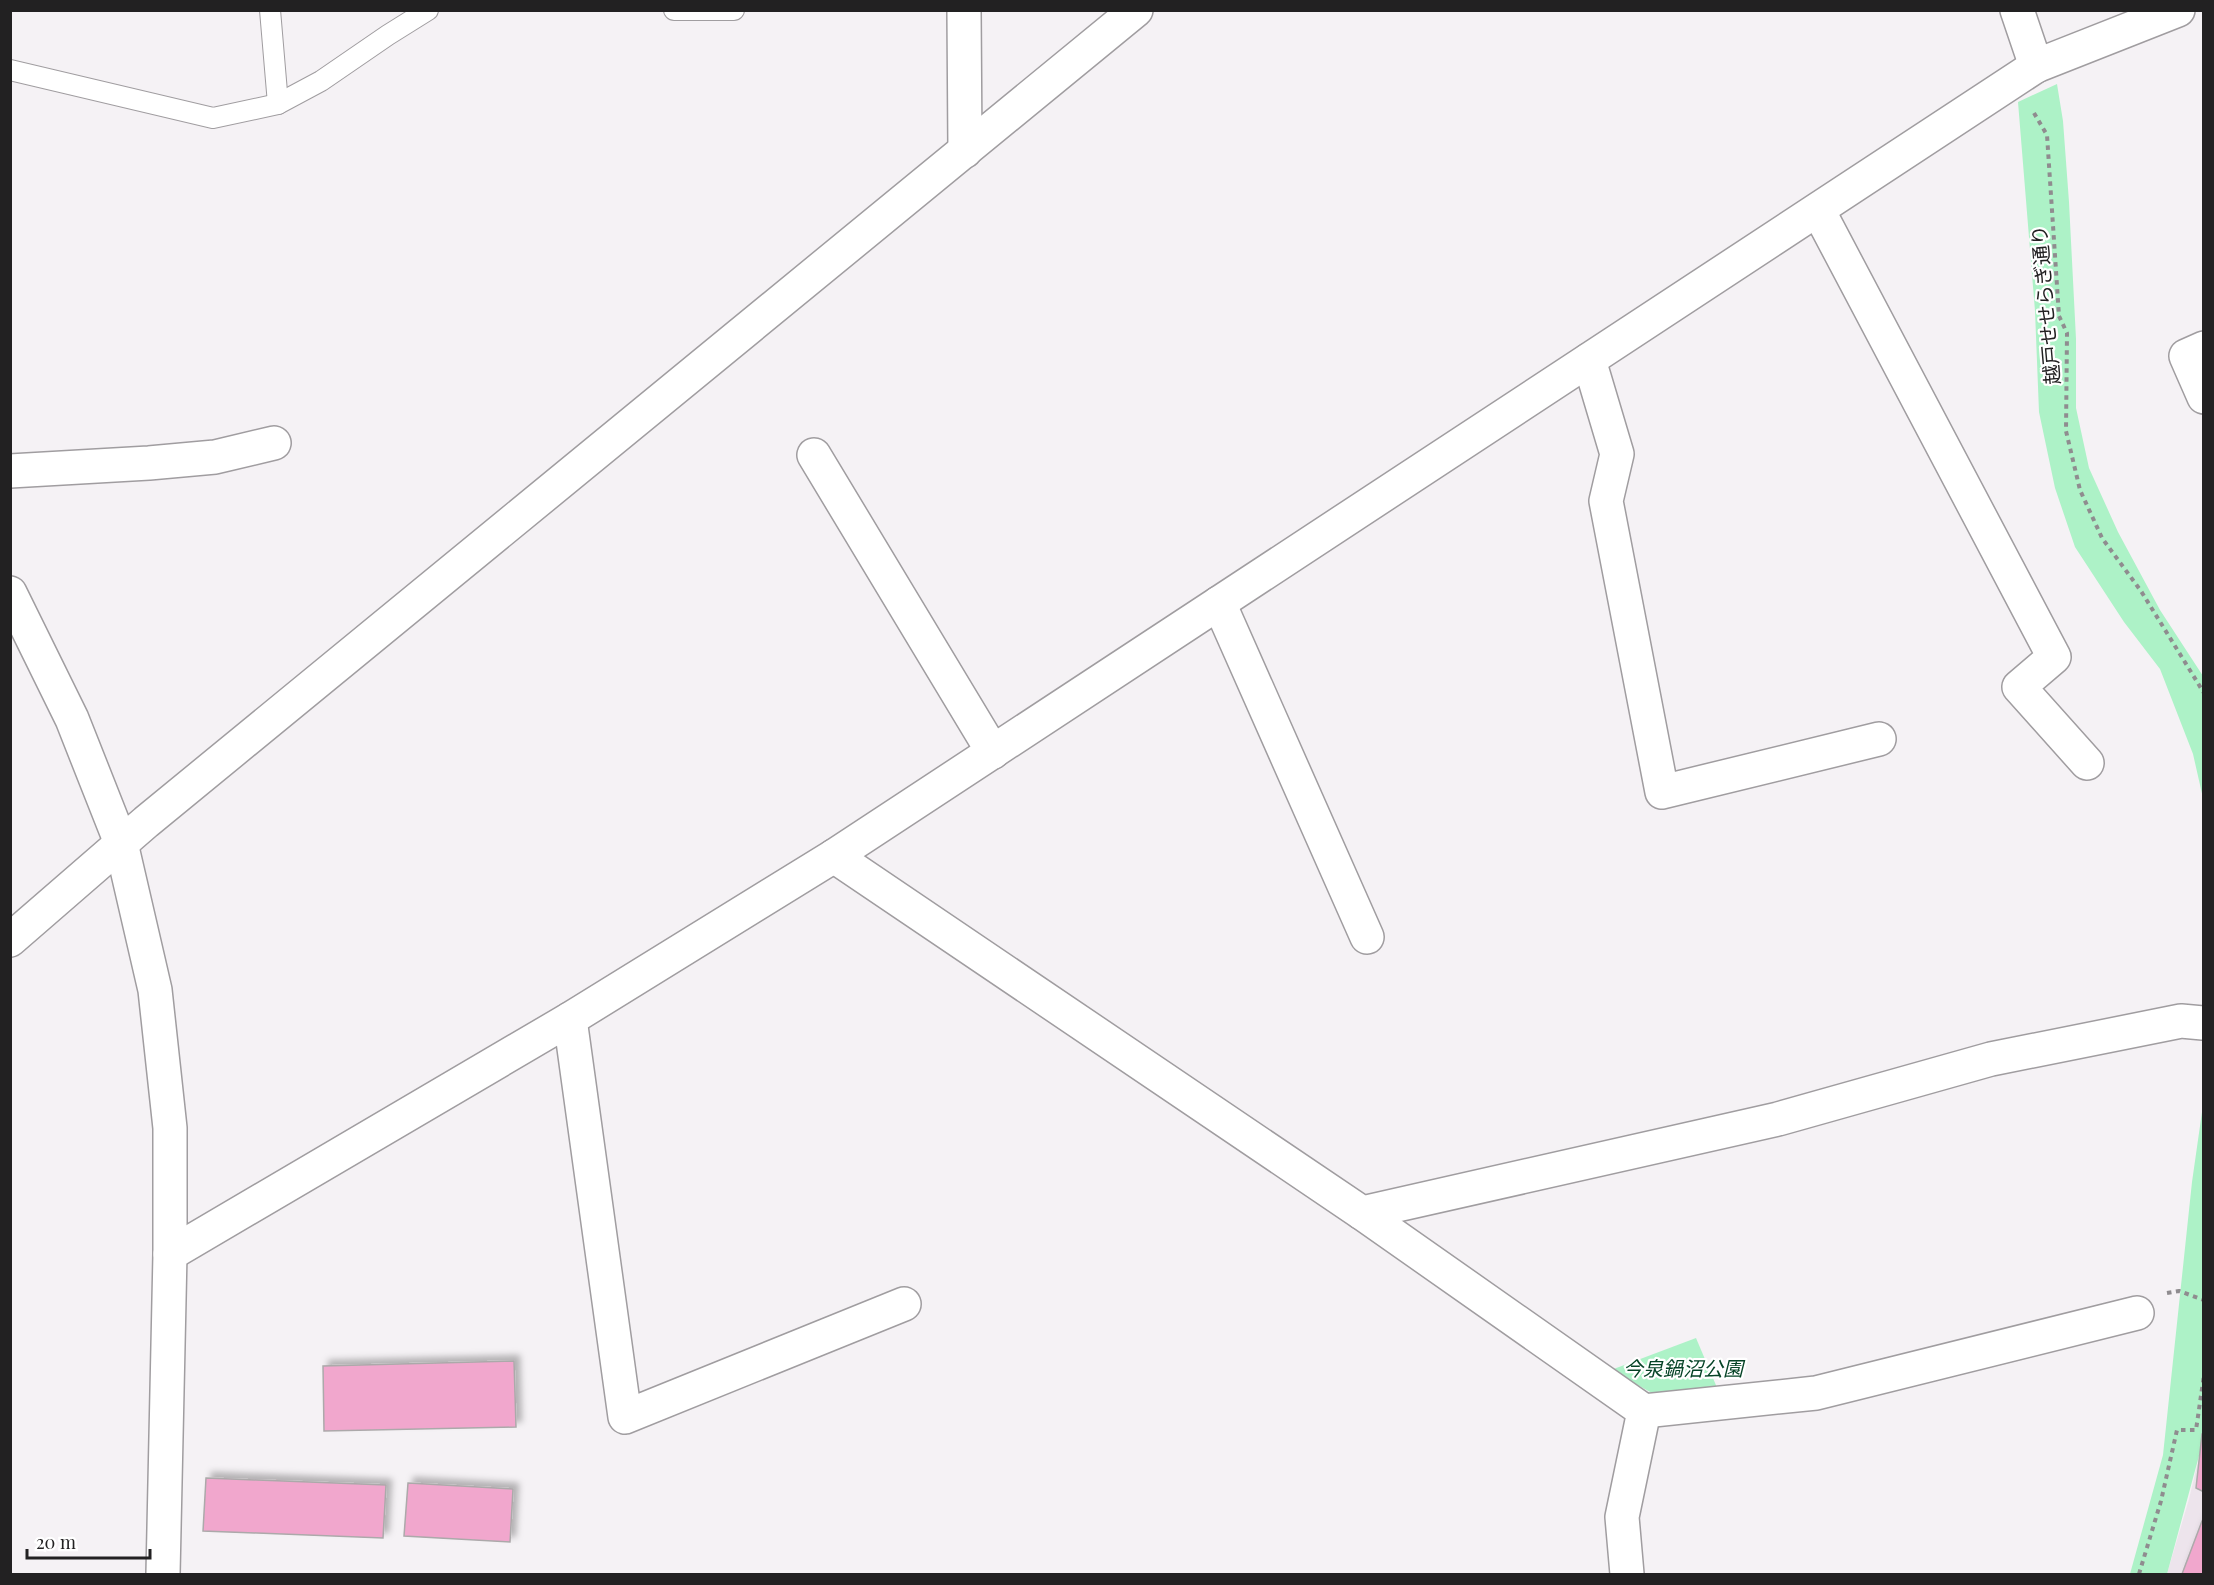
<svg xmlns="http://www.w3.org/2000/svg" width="2214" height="1585" viewBox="0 0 2214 1585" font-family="'Playfair Display','Noto Sans JP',serif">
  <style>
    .built { fill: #ede4ec }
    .green { fill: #adf2c7 }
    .building { fill: #f1a7cd; stroke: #aca9aa; stroke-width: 1.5; filter: url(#shadow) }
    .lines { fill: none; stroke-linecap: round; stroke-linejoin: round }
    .lane-casing { stroke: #a09da0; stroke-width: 22 }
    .street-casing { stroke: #a09da0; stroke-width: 36 }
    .secondary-casing { stroke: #a09da0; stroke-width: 36 }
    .path { stroke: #8f8c8f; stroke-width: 4; stroke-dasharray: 4.5 4.5; stroke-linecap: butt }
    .lane { stroke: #fff; stroke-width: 20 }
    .street { stroke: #fff; stroke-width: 33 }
    .secondary { stroke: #fff; stroke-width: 33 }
    .labels { text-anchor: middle; stroke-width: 4.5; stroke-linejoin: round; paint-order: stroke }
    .street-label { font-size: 20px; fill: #222122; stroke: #fff }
    .park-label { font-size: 20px; font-style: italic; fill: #054326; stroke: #fff }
  </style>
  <defs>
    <filter id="shadow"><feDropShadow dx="5.5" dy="-5.5" stdDeviation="3" flood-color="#0004"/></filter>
  </defs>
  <rect width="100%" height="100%" fill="#f5f2f5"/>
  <!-- built -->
  <path class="built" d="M 2203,1441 L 2203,1574 L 2167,1574 L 2189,1499 Z"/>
  <!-- green -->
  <g class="green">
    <path d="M 2057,84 L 2063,121 L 2069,202 L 2076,339 L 2076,408 L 2089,468 L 2118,532 L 2160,610 L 2203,676 L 2203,798 L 2193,754 L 2160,669 L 2124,622 L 2075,547 L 2055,488 L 2039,412 L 2035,311 L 2018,102 Z"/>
    <path d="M 2203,1105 L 2203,1441 L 2167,1574 L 2130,1574 L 2163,1455 L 2192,1182 Z"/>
    <path d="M 1696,1338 L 1718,1390 L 1659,1397 L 1611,1370 Z"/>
  </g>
  <!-- building -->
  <g class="building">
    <path d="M 514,1361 L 516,1427 L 324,1431 L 323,1366 Z"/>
    <path d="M 2202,1434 L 2204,1434 L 2204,1492 L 2196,1488 Z"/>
    <path d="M 206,1478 L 386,1485 L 383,1538 L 203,1531 Z"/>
    <path d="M 408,1483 L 513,1489 L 510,1542 L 404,1536 Z"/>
    <path d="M 2202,1521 L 2204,1521 L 2204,1574 L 2182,1574 Z"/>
  </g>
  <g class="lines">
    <!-- lane casing -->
    <g class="lane-casing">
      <g id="lane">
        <path d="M 270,10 L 278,104"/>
        <path d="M 674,10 L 734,10"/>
        <path d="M 10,70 L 213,118 L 278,104 L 321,81 L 388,35 L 428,10"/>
      </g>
    </g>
    <!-- street casing -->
    <g class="street-casing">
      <g id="street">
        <path d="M 964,10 L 965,151"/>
        <path d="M 2017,10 L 2036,66"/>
        <path d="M 1818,210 L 2054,657 L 2019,687 L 2087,763"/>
        <path d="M 2204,348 L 2186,356 L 2204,397"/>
        <path d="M 1589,360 L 1617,454 L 1606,501 L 1662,792 L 1879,739"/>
        <path d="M 814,455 L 993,752"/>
        <path d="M 10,471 L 149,463 L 215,457 L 274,443"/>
        <path d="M 1219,603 L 1367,937"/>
        <path d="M 834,856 L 1362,1213 L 1778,1119 L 1991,1059 L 2181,1021 L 2203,1023"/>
        <path d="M 10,940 L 146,822 L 1136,10"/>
        <path d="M 570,1019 L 625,1417 L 904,1304"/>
        <path d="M 1362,1213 L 1644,1411 L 1622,1517 L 1627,1574"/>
        <path d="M 170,1254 L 570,1019 L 834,856 L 2036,66 L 2178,10"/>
        <path d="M 1644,1411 L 1816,1393 L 2137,1313"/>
      </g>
    </g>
    <!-- secondary casing -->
    <g class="secondary-casing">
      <path id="secondary" d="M 10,593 L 72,719 L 121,843 L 155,990 L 170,1128 L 170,1254 L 163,1574"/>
    </g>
    <!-- path -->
    <g class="path">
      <path d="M 2034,113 L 2047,135 L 2059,316 L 2067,333 L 2066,431 L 2080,490 L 2102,538 L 2141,591 L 2204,693"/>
      <path d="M 2167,1293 L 2179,1291 L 2204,1300"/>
      <path d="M 2139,1574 L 2161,1501 L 2177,1430 L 2196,1430 L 2204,1375"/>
    </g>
    <!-- lane -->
    <use href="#lane" class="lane"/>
    <!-- street -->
    <use href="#street" class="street"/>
    <!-- secondary -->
    <use href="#secondary" class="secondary"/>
  </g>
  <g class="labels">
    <!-- street labels -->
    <g class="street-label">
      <text transform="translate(2046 305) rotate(-95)" y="7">越戸せせらぎ通り</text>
    </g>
    <!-- park labels -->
    <g class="park-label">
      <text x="1683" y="1376">今泉鍋沼公園</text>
    </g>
  </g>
  <!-- border -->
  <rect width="2214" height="1585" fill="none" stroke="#222122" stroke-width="24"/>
  <!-- scale -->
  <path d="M27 1549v9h123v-9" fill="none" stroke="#222122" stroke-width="3"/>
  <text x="36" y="1549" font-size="18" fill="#222122" stroke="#ffffff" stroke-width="4.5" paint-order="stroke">20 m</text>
</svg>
